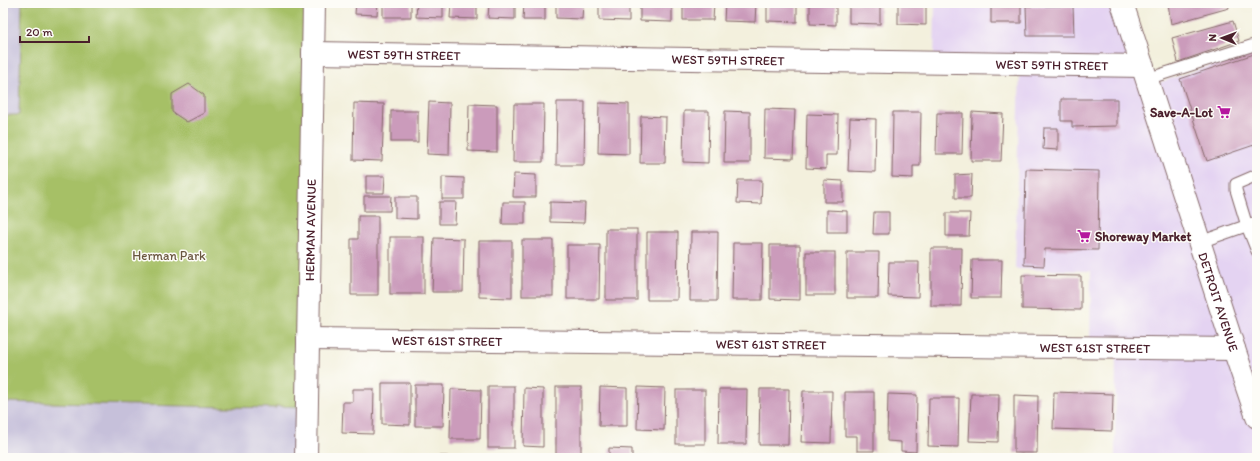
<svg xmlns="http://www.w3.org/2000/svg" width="1260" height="461" viewBox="0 0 1260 461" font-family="Itim,sans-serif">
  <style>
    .built { fill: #e4d3f2 }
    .industrial { fill: #c6c0da }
    .green { fill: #a6c066; stroke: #787048 }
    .building { fill: #cb9bbb }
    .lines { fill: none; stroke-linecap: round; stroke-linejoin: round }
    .lane-casing { stroke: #856869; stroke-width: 13 }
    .street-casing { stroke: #856869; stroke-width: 24 }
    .primary-casing { stroke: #856869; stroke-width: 24 }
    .lane { stroke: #fff; stroke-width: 11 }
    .street { stroke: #fff; stroke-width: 22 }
    .primary { stroke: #fff; stroke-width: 22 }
    .labels { text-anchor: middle; stroke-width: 3; stroke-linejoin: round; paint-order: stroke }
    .street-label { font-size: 13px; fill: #4a1f2b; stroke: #fdfcf7 }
    .poi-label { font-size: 13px; font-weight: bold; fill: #4a1f2b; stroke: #fdfcf7; text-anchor: end }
    .park-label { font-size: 13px; fill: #6a5740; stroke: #fdfcf7 }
  </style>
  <rect width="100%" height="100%" fill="#fdfcf7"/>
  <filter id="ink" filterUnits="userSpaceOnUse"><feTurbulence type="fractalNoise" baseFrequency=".025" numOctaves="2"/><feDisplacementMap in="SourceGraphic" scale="8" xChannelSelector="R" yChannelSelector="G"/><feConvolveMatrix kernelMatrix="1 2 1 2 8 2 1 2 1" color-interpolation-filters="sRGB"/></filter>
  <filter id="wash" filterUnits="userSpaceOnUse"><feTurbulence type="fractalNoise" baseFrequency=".012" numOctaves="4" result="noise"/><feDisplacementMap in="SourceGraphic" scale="16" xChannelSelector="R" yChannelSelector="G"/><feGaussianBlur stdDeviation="0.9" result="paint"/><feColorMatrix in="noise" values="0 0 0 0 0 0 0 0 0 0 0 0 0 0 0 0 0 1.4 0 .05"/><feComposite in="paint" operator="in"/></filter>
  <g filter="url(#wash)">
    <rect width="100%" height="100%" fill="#f3f0dd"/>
    <!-- built -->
    <path class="built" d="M 935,3 L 1122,3 L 1149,86 L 1257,50 L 1257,458 L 1115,458 L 1116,348 L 1090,347 L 1091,271 L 1015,269 L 1020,65 L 934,64 Z"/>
    <!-- industrial -->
    <g class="industrial">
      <path d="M 3,3 L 35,3 L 26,344 L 3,382 Z"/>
      <path d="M 3,402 L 307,407 L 306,458 L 3,458 Z"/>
    </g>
    <!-- green -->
    <path class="green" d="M 22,3 L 314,3 L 307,407 L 276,406 L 276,408 L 3,402 L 3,115 L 19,115 Z"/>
    <g id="blocks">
      <!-- building -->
      <g class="building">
        <path d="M 356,3 L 378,3 L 377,15 L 355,14 Z"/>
        <rect x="383" y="3" width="28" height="14"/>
        <path d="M 417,3 L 443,3 L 443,18 L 416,17 Z"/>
        <path d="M 451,3 L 477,3 L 477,19 L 450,18 Z"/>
        <path d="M 489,3 L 515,3 L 515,19 L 488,18 Z"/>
        <path d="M 524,3 L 545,3 L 545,20 L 523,20 Z"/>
        <path d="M 556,3 L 583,3 L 582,19 L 556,18 Z"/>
        <path d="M 599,3 L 629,3 L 629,21 L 599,20 Z"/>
        <path d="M 640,3 L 672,3 L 672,22 L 640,21 Z"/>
        <path d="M 683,3 L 714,3 L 713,20 L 683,20 Z"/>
        <path d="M 725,3 L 756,3 L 755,22 L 724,21 Z"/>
        <path d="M 767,3 L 797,3 L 797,22 L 767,21 Z"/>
        <path d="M 810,3 L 836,3 L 836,25 L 810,24 Z"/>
        <path d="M 849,3 L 880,3 L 880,24 L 849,23 Z"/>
        <path d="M 898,3 L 926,3 L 926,25 L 898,24 Z"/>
        <path d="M 991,3 L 1021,4 L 1021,23 L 991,23 Z"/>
        <path d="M 1168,3 L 1228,3 L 1229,8 L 1171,24 Z"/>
        <path d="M 1026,6 L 1073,6 L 1074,36 L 1027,36 Z"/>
        <path d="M 1233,21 L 1239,41 L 1178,62 L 1172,38 Z"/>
        <path d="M 1257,53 L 1257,144 L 1207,161 L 1180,79 Z"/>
        <path d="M 189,84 L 204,95 L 204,113 L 187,122 L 172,112 L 172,94 Z"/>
        <path d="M 1061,99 L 1117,99 L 1117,126 L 1072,127 L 1072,121 L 1061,121 Z"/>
        <path d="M 429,102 L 450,103 L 449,155 L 427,154 Z"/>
        <path d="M 557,102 L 585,102 L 584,165 L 556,165 Z"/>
        <path d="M 354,103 L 384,104 L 382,161 L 353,160 Z"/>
        <path d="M 599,103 L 629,104 L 629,154 L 598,153 Z"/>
        <path d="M 469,104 L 497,105 L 497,152 L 468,151 Z"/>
        <path d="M 514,104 L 544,104 L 543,162 L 513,162 Z"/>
        <path d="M 765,109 L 795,110 L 793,159 L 764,158 Z"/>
        <rect x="391" y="111" width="27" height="31"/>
        <path d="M 684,111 L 709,111 L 708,163 L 683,162 Z"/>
        <path d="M 725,111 L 750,112 L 750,163 L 724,163 Z"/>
        <path d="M 893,112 L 921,112 L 920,166 L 913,166 L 913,178 L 892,177 Z"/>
        <path d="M 972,112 L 1003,114 L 1001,161 L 971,161 Z"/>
        <path d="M 937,113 L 963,113 L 962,154 L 936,154 Z"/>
        <path d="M 807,114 L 838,115 L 837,155 L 826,155 L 826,169 L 806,168 Z"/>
        <path d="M 641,116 L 666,117 L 665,163 L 640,163 Z"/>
        <path d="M 850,118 L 876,119 L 875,172 L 848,171 Z"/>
        <path d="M 1044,128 L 1058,128 L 1058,150 L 1043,149 Z"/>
        <path d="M 1026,169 L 1099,171 L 1098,250 L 1045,249 L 1044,266 L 1024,265 Z"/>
        <path d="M 514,174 L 536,175 L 536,197 L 513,197 Z"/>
        <path d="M 972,174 L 971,198 L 955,198 L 955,175 Z"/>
        <path d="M 366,176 L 385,176 L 384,193 L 366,193 Z"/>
        <path d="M 442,177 L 464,178 L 464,199 L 442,199 Z"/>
        <path d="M 738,180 L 762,180 L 761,204 L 737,203 Z"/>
        <path d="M 824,180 L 843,181 L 843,202 L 824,202 Z"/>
        <path d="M 364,196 L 391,196 L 390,211 L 364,211 Z"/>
        <path d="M 395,197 L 417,197 L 417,219 L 395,218 Z"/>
        <path d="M 439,202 L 456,202 L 455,224 L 439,224 Z"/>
        <path d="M 503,202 L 525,202 L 525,224 L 502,224 Z"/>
        <path d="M 550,202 L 585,203 L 584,223 L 550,222 Z"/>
        <path d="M 827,210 L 847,211 L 847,232 L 827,232 Z"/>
        <path d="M 874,212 L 889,212 L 889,234 L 873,234 Z"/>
        <path d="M 946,213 L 970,213 L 969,236 L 946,236 Z"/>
        <path d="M 358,216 L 378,216 L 378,295 L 351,295 L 351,239 L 358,239 Z"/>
        <rect x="606" y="229" width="31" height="71"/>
        <path d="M 647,232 L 678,232 L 677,300 L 647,300 Z"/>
        <path d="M 691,232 L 718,232 L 717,301 L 690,301 Z"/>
        <rect x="390" y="237" width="34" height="57"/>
        <path d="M 434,238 L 464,239 L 463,292 L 432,292 Z"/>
        <rect x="522" y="240" width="31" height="56"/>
        <path d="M 479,241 L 512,241 L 512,298 L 479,297 Z"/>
        <path d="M 733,243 L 763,243 L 762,300 L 732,300 Z"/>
        <path d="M 567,245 L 600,245 L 599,299 L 567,299 Z"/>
        <path d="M 770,245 L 800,245 L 800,300 L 770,299 Z"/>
        <path d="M 931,248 L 962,248 L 961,306 L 931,306 Z"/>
        <rect x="806" y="252" width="29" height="43"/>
        <path d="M 847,252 L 879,252 L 878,298 L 847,298 Z"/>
        <path d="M 972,260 L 1002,260 L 1001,298 L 971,298 Z"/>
        <path d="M 889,262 L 919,262 L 918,297 L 888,296 Z"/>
        <path d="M 1022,275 L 1081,276 L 1081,310 L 1022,309 Z"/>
        <path d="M 382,383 L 410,383 L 410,425 L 382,424 Z"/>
        <path d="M 415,385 L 444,385 L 443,426 L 415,426 Z"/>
        <rect x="488" y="386" width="26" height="62"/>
        <rect x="556" y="387" width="25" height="70"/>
        <path d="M 600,387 L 627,388 L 627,426 L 599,426 Z"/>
        <path d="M 638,387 L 665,388 L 664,430 L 637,429 Z"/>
        <path d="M 524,388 L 543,389 L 543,447 L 523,446 Z"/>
        <path d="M 353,389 L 374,389 L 373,434 L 342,433 L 343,402 L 353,402 Z"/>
        <path d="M 451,389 L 481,390 L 480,439 L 450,439 Z"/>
        <path d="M 719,389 L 747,389 L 746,444 L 718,444 Z"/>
        <path d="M 760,389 L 789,389 L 788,445 L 759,445 Z"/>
        <rect x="676" y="390" width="29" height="54"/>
        <path d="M 803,391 L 832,391 L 831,443 L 801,442 Z"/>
        <path d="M 845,392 L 874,392 L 874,451 L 857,451 L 857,436 L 845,436 Z"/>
        <path d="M 1054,392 L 1113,394 L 1112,431 L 1053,429 Z"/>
        <path d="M 888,394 L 917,395 L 916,452 L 901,451 L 901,442 L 887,441 Z"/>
        <path d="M 971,394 L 999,394 L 998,442 L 969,441 Z"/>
        <path d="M 1014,395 L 1038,396 L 1037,453 L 1014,453 Z"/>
        <path d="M 929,398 L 959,398 L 958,447 L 928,446 Z"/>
        <path d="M 609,448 L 632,449 L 632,458 L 609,458 Z"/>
        <rect x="430" y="456" width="17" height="2"/>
      </g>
    </g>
  </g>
  <g filter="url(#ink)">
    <use href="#blocks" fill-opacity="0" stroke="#856869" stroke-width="1"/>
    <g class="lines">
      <!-- lane casing -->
      <g class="lane-casing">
        <g id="lane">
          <path d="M 1147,79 L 1257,44"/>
          <path d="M 1257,175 L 1236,184 L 1236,190 L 1247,226 L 1257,251"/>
          <path d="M 1200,242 L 1257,222"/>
        </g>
      </g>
      <!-- street casing -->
      <g class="street-casing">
        <g id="street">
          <path id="s1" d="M 313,53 L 1143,66"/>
          <path id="s2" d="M 308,339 L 1234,349"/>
          <path id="s3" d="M 306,458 L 314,3"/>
        </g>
      </g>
      <!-- primary casing -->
      <g class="primary-casing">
        <g id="primary">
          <path id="s4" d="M 1122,3 L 1234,349 L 1257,417"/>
        </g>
      </g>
      <!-- lane -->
      <use href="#lane" class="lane"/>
      <!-- street -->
      <use href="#street" class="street"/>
      <!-- primary -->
      <use href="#primary" class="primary"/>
    </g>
  </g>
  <!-- icons -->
  <defs>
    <g id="supermarket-bare" transform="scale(1.08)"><path d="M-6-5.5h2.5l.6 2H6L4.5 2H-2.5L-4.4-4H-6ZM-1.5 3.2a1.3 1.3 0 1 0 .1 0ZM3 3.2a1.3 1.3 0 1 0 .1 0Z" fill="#b5179e" stroke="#fdfcf7" stroke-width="2.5" paint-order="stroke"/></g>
  </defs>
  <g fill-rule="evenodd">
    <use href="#supermarket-bare" x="1224" y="112"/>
    <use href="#supermarket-bare" x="1084" y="236"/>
  </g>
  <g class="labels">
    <!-- street labels -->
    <g class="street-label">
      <text dy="5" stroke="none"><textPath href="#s1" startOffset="91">WEST 59TH STREET</textPath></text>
      <text dy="5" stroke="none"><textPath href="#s1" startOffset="415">WEST 59TH STREET</textPath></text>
      <text dy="5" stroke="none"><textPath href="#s1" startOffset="739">WEST 59TH STREET</textPath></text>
      <text dy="5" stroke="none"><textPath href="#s3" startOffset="228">HERMAN AVENUE</textPath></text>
      <text dy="5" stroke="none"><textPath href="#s4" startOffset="314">DETROIT AVENUE</textPath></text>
      <text dy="5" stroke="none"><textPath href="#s2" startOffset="139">WEST 61ST STREET</textPath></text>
      <text dy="5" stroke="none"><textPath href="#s2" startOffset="463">WEST 61ST STREET</textPath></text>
      <text dy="5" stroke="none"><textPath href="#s2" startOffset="787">WEST 61ST STREET</textPath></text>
    </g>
    <!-- poi labels -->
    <g class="poi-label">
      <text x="1213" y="117">Save-A-Lot</text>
      <text x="1095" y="241" text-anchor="start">Shoreway Market</text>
    </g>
    <!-- park labels -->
    <g class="park-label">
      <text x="169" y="260">Herman Park</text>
    </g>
  </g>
  <!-- margin -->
  <rect width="1260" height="461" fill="none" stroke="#fdfcf7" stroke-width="16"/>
  <!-- north arrow -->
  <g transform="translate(1222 38) rotate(271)" stroke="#fdfcf7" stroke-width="3" paint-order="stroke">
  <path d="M0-3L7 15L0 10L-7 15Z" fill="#4a1f2b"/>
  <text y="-6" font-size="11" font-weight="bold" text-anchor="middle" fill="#4a1f2b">N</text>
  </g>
  <!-- scale -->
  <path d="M20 36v6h69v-6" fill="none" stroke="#4a1f2b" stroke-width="2"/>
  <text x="26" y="36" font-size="12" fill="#4a1f2b" stroke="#fdfcf7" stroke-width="3" paint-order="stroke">20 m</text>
</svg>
